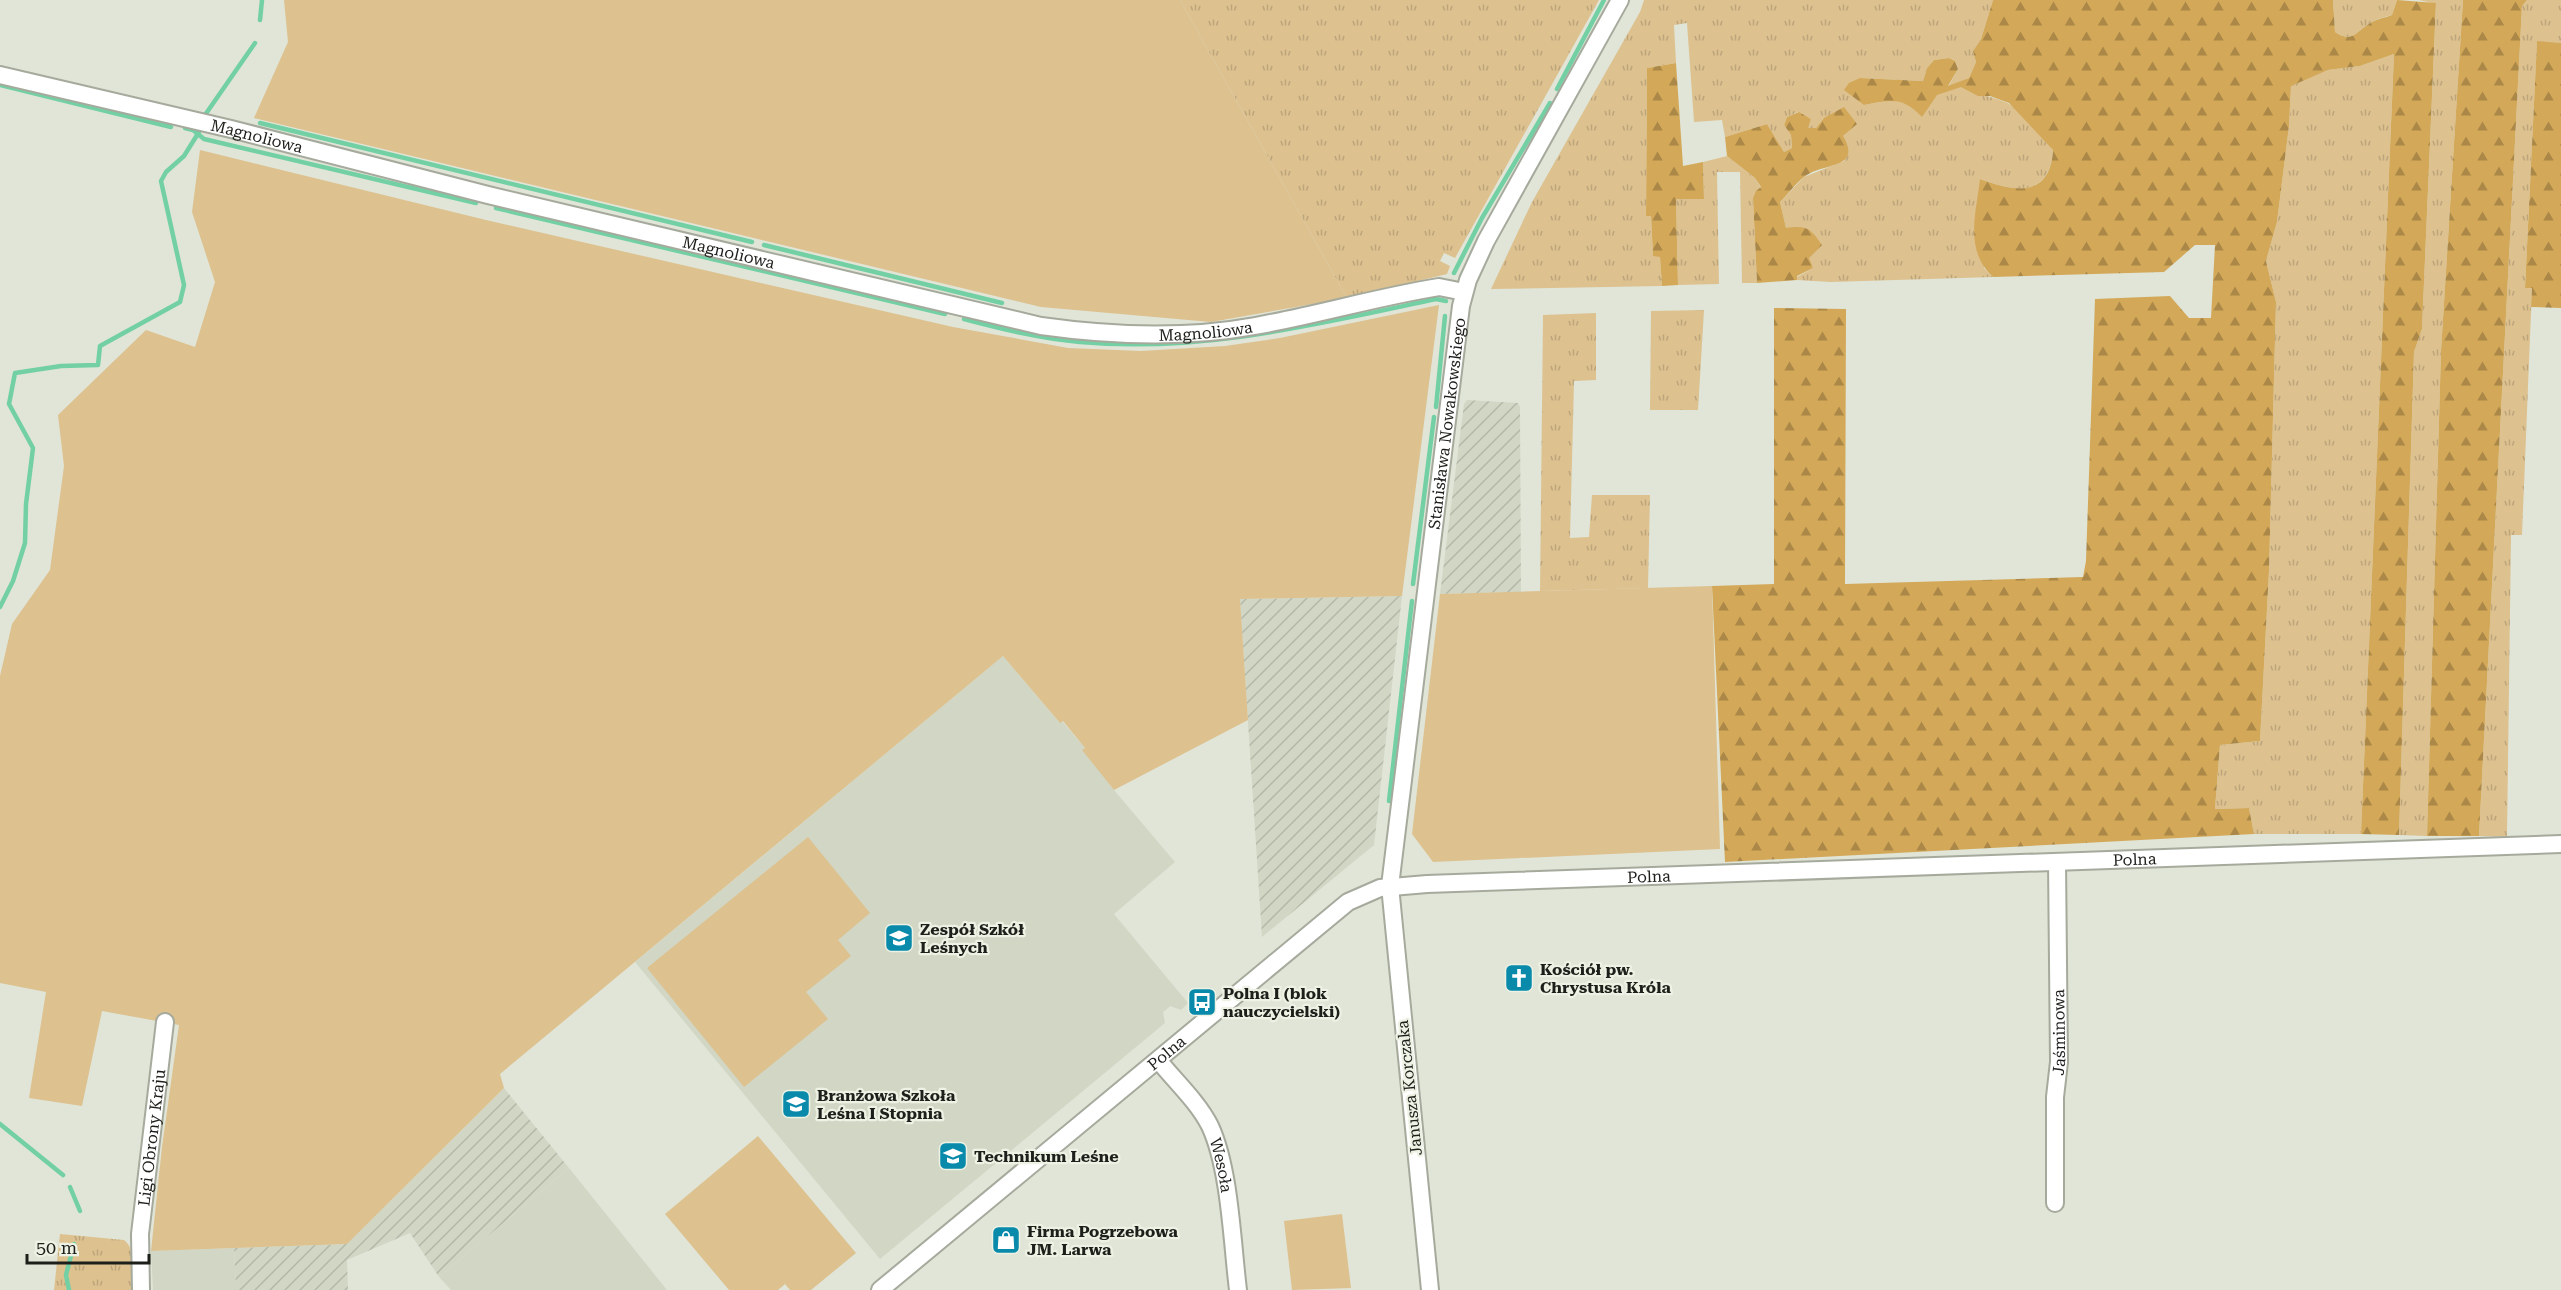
<svg xmlns="http://www.w3.org/2000/svg" width="2561" height="1290" viewBox="0 0 2561 1290" font-family="'Roboto Serif',serif">
  <style>
    .built { fill: #d1d7c4 }
    .industrial { fill: url(#industrial-furrows) }
    .grass { fill: url(#grass-tufts) }
    .forest { fill: url(#forest-firs) }
    .green { fill: #ddc18f }
    .lines { fill: none; stroke-linecap: round; stroke-linejoin: round }
    .stream { stroke: #72d0a4; stroke-width: 4.5 }
    .minor-casing { stroke: #a5aa9d; stroke-width: 20 }
    .minor { stroke: #fff; stroke-width: 16 }
    .labels { text-anchor: middle; stroke-width: 4.5; stroke-linejoin: round; paint-order: stroke }
    .street-label { font-size: 16px; fill: #1d1f1a; stroke: #eef2e4 }
    .poi-label { font-size: 16px; font-weight: bold; fill: #1d1f1a; stroke: #eef2e4; text-anchor: start }
  </style>
  <defs>
    <pattern id="industrial-furrows" width="10" height="10" patternUnits="userSpaceOnUse" patternTransform="scale(1.5)"><rect width="10" height="10" fill="#d1d7c4"/><path d="M-1 1l2-2M0 10L10 0M9 11l2-2" fill="none" stroke="#b3b8a8"/></pattern>
    <pattern id="grass-tufts" width="24" height="20" patternUnits="userSpaceOnUse" patternTransform="scale(1.5)"><rect width="24" height="20" fill="#ddc18f"/><path d="M3 7l-1-3M5 7V3M7 7l1-3M15 17l-1-3M17 17v-4M19 17l1-3" fill="none" stroke="#bda57b"/></pattern>
    <pattern id="forest-firs" width="22" height="20" patternUnits="userSpaceOnUse" patternTransform="scale(1.5)"><rect width="22" height="20" fill="#d3a858"/><path d="M5 1l3.5 6h-7zM16 11l3.5 6h-7z" fill="#ab8848"/></pattern>
  </defs>
  <rect width="100%" height="100%" fill="#e0e5d7"/>
  <!-- built -->
  <g class="built">
    <path d="M 1003,656 L 1059,722 L 1062,721 L 1085,748 L 1083,750 L 1114,790 L 1175,862 L 1114,914 L 1188,1003 L 1181,1010 L 1170,1006 L 1167,1009 L 1163,1012 L 1165,1023 L 880,1259 L 635,962 Z"/>
    <path d="M 569,1168 L 667,1290 L 451,1290 L 439,1277 Z"/>
    <path d="M 234,1248 L 236,1290 L 153,1290 L 151,1251 Z"/>
  </g>
  <!-- industrial -->
  <g class="industrial">
    <path d="M 1467,400 L 1518,403 L 1520,407 L 1521,592 L 1440,594 L 1464,404 Z"/>
    <path d="M 1402,596 L 1374,845 L 1262,937 L 1240,599 Z"/>
    <path d="M 504,1088 L 569,1168 L 439,1277 L 410,1233 L 347,1260 L 348,1290 L 236,1290 L 234,1248 L 347,1244 Z"/>
  </g>
  <!-- grass -->
  <g class="grass">
    <path d="M 1180,0 L 1599,0 L 1455,258 L 1444,253 L 1440,261 L 1450,266 L 1447,274 L 1347,298 Z"/>
    <path d="M 1644,0 L 1993,0 L 1981,39 L 1973,51 L 1976,62 L 1969,78 L 1948,87 L 1958,69 L 1955,61 L 1949,58 L 1934,60 L 1927,68 L 1923,81 L 1860,78 L 1864,105 L 1891,100 L 1910,104 L 1961,86 C 1977,96 1989,95 2005,102 C 2022,109 2042,136 2053,150 C 2049,198 2016,192 1980,179 L 1984,268 L 1993,277 L 1831,282 L 1797,280 L 1797,277 L 1813,268 L 1786,228 L 1780,202 L 1804,177 L 1844,161 L 1843,136 L 1856,124 L 1824,118 L 1816,128 L 1807,128 L 1811,119 L 1798,112 L 1787,117 L 1784,125 L 1791,135 L 1792,148 L 1784,152 L 1767,124 L 1725,137 L 1722,120 L 1694,122 L 1687,23 L 1674,25 L 1676,63 L 1647,68 L 1646,215 L 1651,216 L 1653,256 L 1660,256 L 1662,286 L 1491,289 L 1532,202 L 1640,12 Z"/>
    <path d="M 2333,0 L 2397,0 L 2392,15 C 2385,17 2375,19 2369,24 C 2355,33 2353,43 2335,32 Z"/>
    <path d="M 2419,0 L 2463,0 L 2441,351 L 2427,836 L 2399,835 L 2414,352 L 2422,329 L 2436,4 Z"/>
    <path d="M 2527,0 L 2561,0 L 2561,43 L 2537,42 L 2525,287 L 2532,288 L 2522,535 L 2511,535 L 2507,837 L 2479,836 L 2522,6 Z"/>
    <path d="M 2394,54 L 2361,834 L 2254,834 L 2249,808 L 2215,809 L 2220,745 L 2260,741 L 2269,571 L 2276,302 L 2266,261 L 2277,222 L 2289,126 L 2291,85 L 2328,70 L 2360,66 Z"/>
    <path d="M 1727,156 L 1755,178 L 1761,188 L 1753,198 L 1757,283 L 1742,283 L 1740,172 L 1717,172 L 1719,284 L 1678,285 L 1676,199 L 1704,198 L 1703,162 Z"/>
    <path d="M 1704,310 L 1698,410 L 1650,410 L 1651,311 Z"/>
    <path d="M 1596,313 L 1596,380 L 1574,381 L 1570,538 L 1589,537 L 1592,495 L 1650,495 L 1648,588 L 1540,591 L 1543,315 Z"/>
    <path d="M 60,1234 L 124,1240 C 137,1249 132,1276 132,1290 L 54,1290 Z"/>
  </g>
  <!-- forest -->
  <g class="forest">
    <path d="M 1993,0 L 2333,0 L 2335,32 C 2352,43 2355,33 2369,24 C 2375,19 2385,18 2392,15 L 2397,0 L 2436,3 L 2422,329 L 2414,352 L 2399,835 L 2361,834 L 2394,54 L 2360,66 L 2328,70 L 2291,86 L 2289,126 L 2277,222 L 2266,261 L 2276,302 L 2269,571 L 2260,741 L 2220,745 L 2215,809 L 2249,808 L 2254,834 L 1725,862 L 1712,586 L 1774,584 L 1774,308 L 1846,309 L 1845,584 L 2083,577 L 2086,561 L 2095,299 L 2170,296 L 2189,318 L 2211,318 L 2215,245 L 2195,245 L 2164,272 L 1993,277 C 1964,250 1976,214 1980,179 C 2015,192 2050,198 2053,150 L 2009,103 L 1990,96 L 1978,96 L 1961,87 L 1937,95 L 1922,117 C 1902,96 1891,100 1864,105 L 1844,90 L 1849,83 L 1860,78 L 1923,81 L 1927,68 L 1934,60 L 1949,58 L 1955,61 L 1958,69 L 1948,86 L 1969,78 L 1976,62 L 1973,51 L 1981,39 Z"/>
    <path d="M 2463,0 L 2527,0 L 2522,6 L 2479,836 L 2427,836 L 2441,351 Z"/>
    <path d="M 2537,41 L 2561,43 L 2561,308 L 2531,307 L 2532,288 L 2525,288 Z"/>
    <path d="M 1676,63 L 1683,166 L 1703,162 L 1704,199 L 1676,199 L 1678,285 L 1662,286 L 1660,257 L 1653,256 L 1651,216 L 1646,216 L 1647,68 Z"/>
    <path d="M 1844,107 L 1857,124 L 1843,136 C 1863,170 1822,162 1804,177 C 1795,184 1788,194 1780,202 L 1786,228 C 1807,225 1810,228 1822,245 L 1809,258 L 1813,268 L 1797,276 L 1797,280 L 1757,283 L 1753,198 L 1756,191 L 1761,187 L 1755,178 L 1727,156 L 1725,137 L 1767,124 L 1784,152 L 1792,148 L 1791,135 L 1784,125 L 1787,117 L 1799,112 L 1811,119 L 1808,128 L 1816,128 L 1824,118 Z"/>
  </g>
  <!-- green -->
  <g class="green">
    <path d="M 284,0 L 1180,0 L 1347,298 L 1211,322 L 1041,307 L 254,118 L 288,42 Z"/>
    <path d="M 200,150 L 486,220 L 953,327 L 1068,348 L 1141,351 L 1225,346 L 1280,338 L 1439,305 L 1402,596 L 1240,599 L 1248,720 L 1114,790 L 1082,750 L 1085,748 L 1063,721 L 1060,723 L 1003,656 L 500,1074 L 504,1088 L 347,1244 L 151,1251 L 162,1147 L 179,1025 L 102,1011 L 82,1106 L 29,1098 L 46,992 L 0,983 L 0,676 L 12,624 L 50,570 L 64,466 L 58,415 L 146,330 L 195,347 L 215,282 L 192,212 Z"/>
    <path d="M 1712,586 L 1720,849 L 1433,862 L 1412,834 L 1440,594 Z"/>
    <path d="M 808,837 L 870,913 L 838,940 L 851,956 L 806,992 L 828,1019 L 744,1087 L 647,968 Z"/>
    <path d="M 758,1136 L 856,1253 L 811,1290 L 790,1290 L 785,1284 L 778,1290 L 729,1290 L 665,1214 Z"/>
    <path d="M 1342,1214 L 1351,1288 L 1292,1290 L 1284,1221 Z"/>
  </g>
  <g class="lines">
    <!-- stream -->
    <g class="stream">
      <path d="M 260,20 L 262,0"/>
      <path d="M 0,85 L 171,127"/>
      <path d="M 1557,89 L 1604,0"/>
      <path d="M 205,115 L 255,43"/>
      <path d="M 260,123 L 752,242"/>
      <path d="M 185,128 L 193,130 L 204,139 L 476,203"/>
      <path d="M 496,208 L 945,314"/>
      <path d="M 764,245 L 1002,303"/>
      <path d="M 1454,273 L 1482,218 L 1550,103"/>
      <path d="M 964,319 C 1002,329 1042,339 1080,342 C 1201,353 1318,324 1436,299 L 1446,301"/>
      <path d="M 1436,407 L 1445,316"/>
      <path d="M 1413,584 L 1434,417"/>
      <path d="M 0,607 L 13,581 L 25,543 L 26,504 L 33,448 L 9,404 L 15,373 L 61,366 L 98,365 L 100,346 L 180,302 L 184,285 L 161,181 L 166,172 L 184,156 L 199,132"/>
      <path d="M 1389,801 L 1412,601"/>
      <path d="M 0,1124 L 63,1175"/>
      <path d="M 70,1187 L 80,1211"/>
      <path d="M 69,1290 L 66,1275 L 74,1244"/>
    </g>
    <!-- minor casing -->
    <g class="minor-casing">
      <g id="minor">
        <path id="s1" d="M 0,75 L 231,129 L 488,195 L 1041,326 C 1112,336 1184,339 1255,326 C 1317,315 1377,297 1439,287 L 1464,292"/>
        <path id="s2" d="M 1159,1061 C 1175,1081 1198,1102 1210,1126 C 1230,1169 1232,1242 1238,1290"/>
        <path id="s3" d="M 2055,1203 L 2055,1097 L 2059,1062 L 2057,862"/>
        <path id="s4" d="M 141,1290 L 140,1234 L 165,1022"/>
        <path id="s5" d="M 880,1290 L 1348,902 L 1380,888 L 1427,884 L 2561,844"/>
        <path id="s6" d="M 1430,1290 L 1390,886 L 1461,306 L 1468,280 L 1486,241 L 1620,0"/>
      </g>
    </g>
    <!-- minor -->
    <use href="#minor" class="minor"/>
  </g>
  <!-- icons -->
  <defs>
    <g id="school-square" transform="scale(1.5)"><rect x="-9" y="-9" width="18" height="18" rx="4" fill="#098aab" stroke="#eef2e4"/><path d="M0-5L7-2L0 1L-7-2ZM-4 1L0 2.5L4 1V4Q0 6-4 4Z" fill="#fff"/></g>
    <g id="church-square" transform="scale(1.5)"><rect x="-9" y="-9" width="18" height="18" rx="4" fill="#098aab" stroke="#eef2e4"/><path d="M-1.2-6h2.4v3.5h3.3v2.4h-3.3V6h-2.4V-.1h-3.3v-2.4h3.3Z" fill="#fff"/></g>
    <g id="bus-square" transform="scale(1.5)"><rect x="-9" y="-9" width="18" height="18" rx="4" fill="#098aab" stroke="#eef2e4"/><path d="M-5-6H5V4H4V6H2V4H-2V6H-4V4H-5ZM-3.5-4V0h7V-4ZM-3.5 1.2v1.5H-2V1.2ZM2 1.2v1.5H3.5V1.2Z" fill="#fff"/></g>
    <g id="shop-square" transform="scale(1.5)"><rect x="-9" y="-9" width="18" height="18" rx="4" fill="#098aab" stroke="#eef2e4"/><path d="M-5-2.5h2.3a2.7 3.5 0 0 1 5.4 0H5L5.5 6h-11ZM-1.5-2.5h3a1.5 2.3 0 0 0-3 0Z" fill="#fff"/></g>
  </defs>
  <g fill-rule="evenodd">
    <use href="#school-square" x="899" y="938"/>
    <use href="#church-square" x="1519" y="978"/>
    <use href="#bus-square" x="1202" y="1002"/>
    <use href="#school-square" x="796" y="1104"/>
    <use href="#school-square" x="953" y="1156"/>
    <use href="#shop-square" x="1006" y="1240"/>
  </g>
  <g class="labels">
    <!-- street labels -->
    <g class="street-label">
      <text dy="6" stroke="none"><textPath href="#s1" startOffset="264">Magnoliowa</textPath></text>
      <text dy="6" stroke="none"><textPath href="#s1" startOffset="750">Magnoliowa</textPath></text>
      <text dy="6" stroke="none"><textPath href="#s1" startOffset="1236">Magnoliowa</textPath></text>
      <text dy="6" stroke="none"><textPath href="#s6" startOffset="872">Stanisława Nowakowskiego</textPath></text>
      <text dy="6" stroke="none"><textPath href="#s5" startOffset="1398">Polna</textPath></text>
      <text dy="6" stroke="none"><textPath href="#s5" startOffset="912">Polna</textPath></text>
      <text dy="6" stroke="none"><textPath href="#s3" startOffset="171">Jaśminowa</textPath></text>
      <text dy="6" stroke="none"><textPath href="#s5" startOffset="372">Polna</textPath></text>
      <text transform="translate(1409 1088) rotate(-96)" y="6">Janusza Korczaka</text>
      <text dy="6" stroke="none"><textPath href="#s4" startOffset="153">Ligi Obrony Kraju</textPath></text>
      <text dy="6" stroke="none"><textPath href="#s2" startOffset="124">Wesoła</textPath></text>
    </g>
    <!-- poi labels -->
    <g class="poi-label">
      <text x="920" y="935">Zespół Szkół<tspan x="920" dy="18">Leśnych</tspan></text>
      <text x="1540" y="975">Kościół pw.<tspan x="1540" dy="18">Chrystusa Króla</tspan></text>
      <text x="1223" y="999">Polna I (blok<tspan x="1223" dy="18">nauczycielski)</tspan></text>
      <text x="817" y="1101">Branżowa Szkoła<tspan x="817" dy="18">Leśna I Stopnia</tspan></text>
      <text x="974" y="1162">Technikum Leśne</text>
      <text x="1027" y="1237">Firma Pogrzebowa<tspan x="1027" dy="18">JM. Larwa</tspan></text>
    </g>
  </g>
  <!-- scale -->
  <path d="M27 1254v9h122v-9" fill="none" stroke="#1d1f1a" stroke-width="3"/>
  <text x="36" y="1254" font-size="18" fill="#1d1f1a" stroke="#eef2e4" stroke-width="4.5" paint-order="stroke">50 m</text>
</svg>
